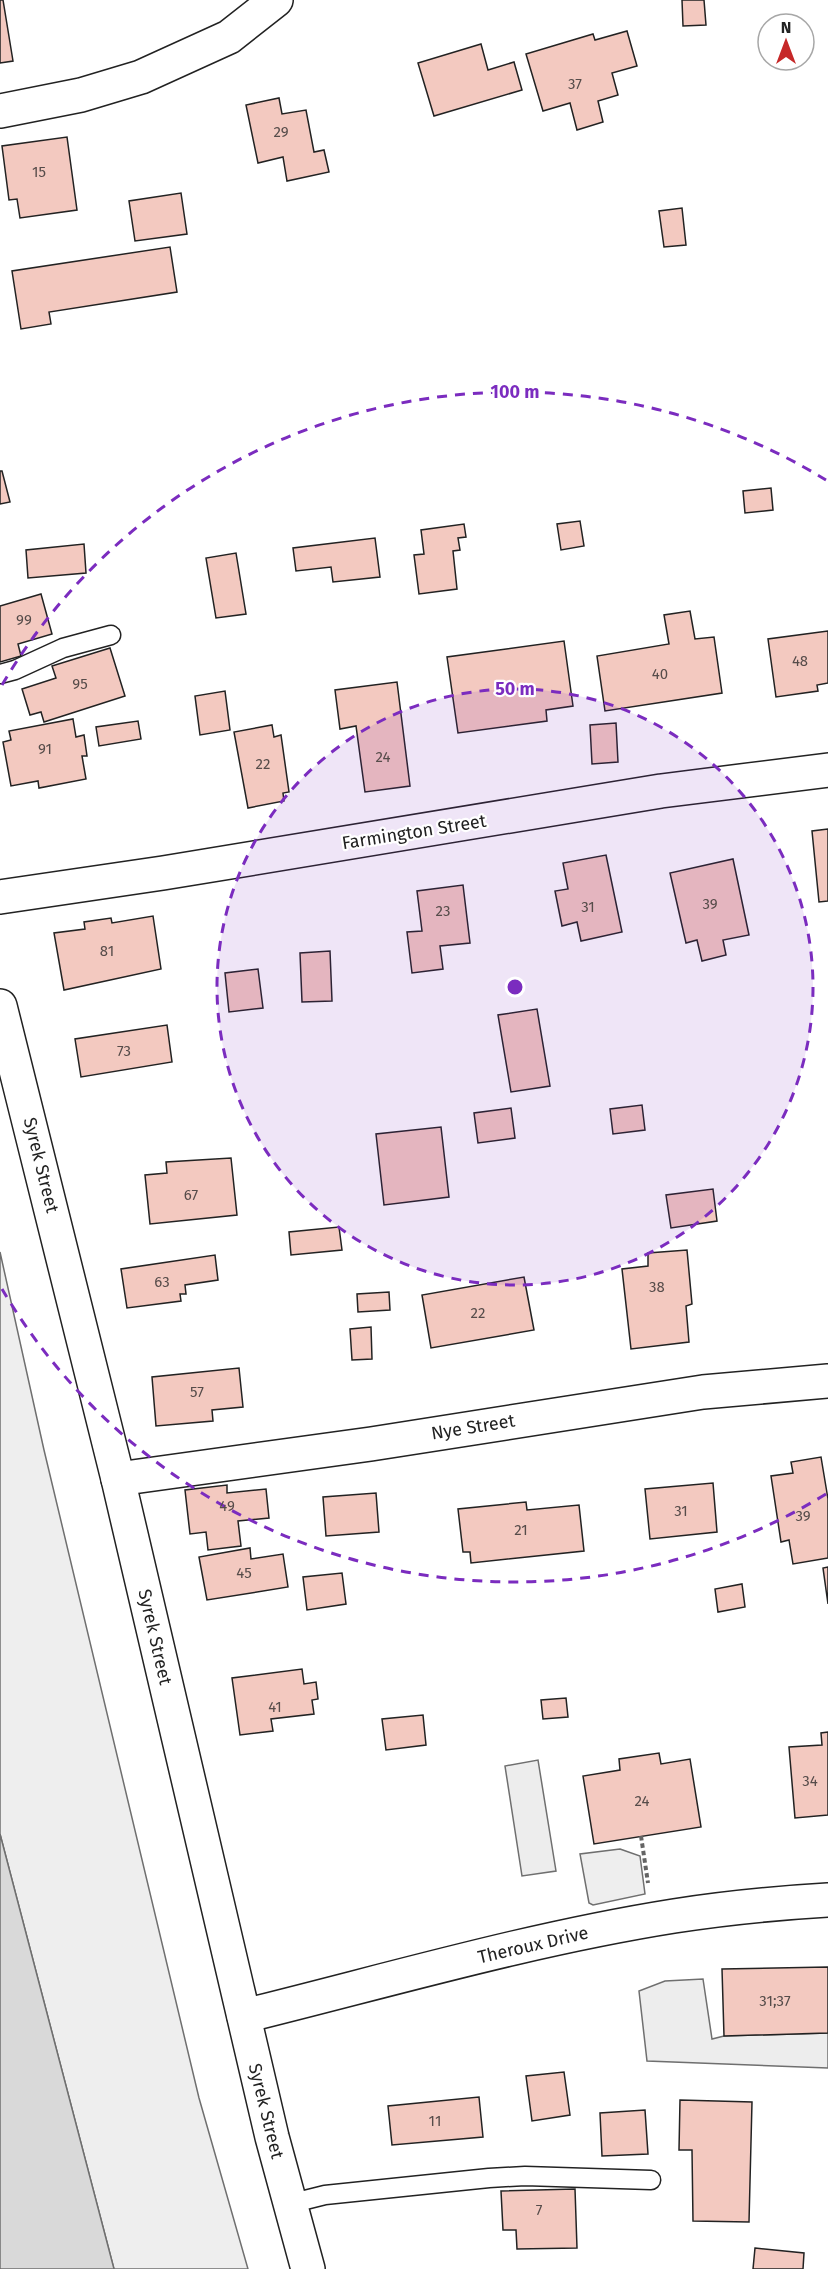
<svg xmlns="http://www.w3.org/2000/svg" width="828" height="2269" viewBox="0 0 828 2269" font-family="'Fira Sans',sans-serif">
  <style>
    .green { fill: #eee; stroke: #6f6f6f; stroke-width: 1.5 }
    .parking { fill: #ededed; stroke: #6f6f6f; stroke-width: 1.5 }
    .water { fill: #d9d9d9; stroke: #6f6f6f; stroke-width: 1.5 }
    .building { fill: #f3c9c0; stroke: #222; stroke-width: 1.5 }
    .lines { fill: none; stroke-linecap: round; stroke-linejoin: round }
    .lane-casing { stroke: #222; stroke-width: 21 }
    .street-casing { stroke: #222; stroke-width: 36 }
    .secondary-casing { stroke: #222; stroke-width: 36 }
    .path { stroke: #646464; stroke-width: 4; stroke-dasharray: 4.5 3; stroke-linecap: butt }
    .lane { stroke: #fff; stroke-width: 18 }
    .street { stroke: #fff; stroke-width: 33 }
    .secondary { stroke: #fff; stroke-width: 33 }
    .ring { fill: none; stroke: #7b2cbf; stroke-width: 3; stroke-dasharray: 10 8 }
    .labels { text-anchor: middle; stroke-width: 4.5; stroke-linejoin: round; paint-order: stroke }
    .number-label { font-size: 15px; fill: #564c4a }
    .street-label { font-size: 18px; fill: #222; stroke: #fff }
    .centre { fill: #7b2cbf; stroke: #fff; stroke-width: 3 }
    .ring-label { font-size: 18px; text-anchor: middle; font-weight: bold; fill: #7b2cbf; stroke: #fff; stroke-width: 4.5; stroke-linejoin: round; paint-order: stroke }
  </style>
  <rect width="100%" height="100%" fill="#fff"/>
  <!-- green -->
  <g class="green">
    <path d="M 0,1252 L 44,1450 L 199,2098 L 248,2269 L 114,2269 L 0,1834 Z"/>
    <path d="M 620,1849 L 640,1856 L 645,1894 L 593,1905 L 589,1903 L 580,1854 Z"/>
  </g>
  <!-- parking -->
  <g class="parking">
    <path d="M 538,1760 L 556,1871 L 522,1876 L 505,1766 Z"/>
    <path d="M 703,1979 L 712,2039 L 724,2036 L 828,2033 L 828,2068 L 647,2061 L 639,1991 L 665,1981 Z"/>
  </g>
  <!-- water -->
  <path class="water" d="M 0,1834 L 114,2269 L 0,2269 Z"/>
  <!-- building -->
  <g class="building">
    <path d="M 0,0 L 3,0 L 13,61 L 0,63 Z"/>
    <path d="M 682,0 L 704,0 L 706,25 L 683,26 Z"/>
    <path d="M 627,31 L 637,66 L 612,73 L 618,95 L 598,101 L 603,122 L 577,130 L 570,103 L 543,111 L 526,54 L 593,34 L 595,40 Z"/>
    <path d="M 481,44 L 488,70 L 514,62 L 522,90 L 434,116 L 418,63 Z"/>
    <path d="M 279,98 L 282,114 L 306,110 L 314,152 L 324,150 L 329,172 L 287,181 L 283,157 L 258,163 L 246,105 Z"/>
    <path d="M 67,137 L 77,210 L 20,218 L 17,199 L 9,200 L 2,146 Z"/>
    <path d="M 181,193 L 187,234 L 135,241 L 129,201 Z"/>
    <path d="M 682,208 L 686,245 L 664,247 L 659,211 Z"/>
    <path d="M 170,247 L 177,292 L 49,312 L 51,324 L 21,329 L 12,271 Z"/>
    <path d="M 0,471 L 2,471 L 10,502 L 0,504 Z"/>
    <path d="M 771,488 L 773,510 L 745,513 L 743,491 Z"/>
    <path d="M 580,521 L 584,546 L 561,550 L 557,524 Z"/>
    <path d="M 464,524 L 466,537 L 458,538 L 460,550 L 453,551 L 457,589 L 419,594 L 414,555 L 424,554 L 421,530 Z"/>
    <path d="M 375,538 L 380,577 L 333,582 L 331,567 L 296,571 L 293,548 Z"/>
    <path d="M 84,544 L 86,573 L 28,578 L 26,550 Z"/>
    <path d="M 236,553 L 246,614 L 216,618 L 206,558 Z"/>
    <path d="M 41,594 L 52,634 L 18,644 L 21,656 L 0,662 L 0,606 Z"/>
    <path d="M 690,611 L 695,639 L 714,637 L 722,693 L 605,711 L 597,656 L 669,644 L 664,615 Z"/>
    <path d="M 828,631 L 828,683 L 817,685 L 818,691 L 776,697 L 768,639 Z"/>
    <path d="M 564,641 L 573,706 L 546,710 L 547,721 L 458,733 L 447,657 Z"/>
    <path d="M 110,648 L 125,696 L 44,722 L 41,712 L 30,715 L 22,689 L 56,678 L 52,666 Z"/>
    <path d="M 397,682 L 410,786 L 365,792 L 356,726 L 340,729 L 335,690 Z"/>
    <path d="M 225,691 L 230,730 L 200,735 L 195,696 Z"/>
    <path d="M 73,719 L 76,737 L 84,735 L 87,756 L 82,756 L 86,779 L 39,788 L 38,781 L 11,786 L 3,742 L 11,740 L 9,731 Z"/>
    <path d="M 138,721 L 141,739 L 99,746 L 96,727 Z"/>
    <path d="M 616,723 L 618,762 L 592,764 L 590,725 Z"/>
    <path d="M 272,725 L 274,737 L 281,735 L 289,792 L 283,793 L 284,801 L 248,808 L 234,732 Z"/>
    <path d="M 828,829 L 828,901 L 819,902 L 812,831 Z"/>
    <path d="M 606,855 L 622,932 L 581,941 L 577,922 L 562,926 L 555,891 L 568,889 L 563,863 Z"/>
    <path d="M 733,859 L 749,935 L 723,940 L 726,955 L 702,961 L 697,940 L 686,943 L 670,873 Z"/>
    <path d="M 463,885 L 470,943 L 440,946 L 443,969 L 412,973 L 407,932 L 422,931 L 417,891 Z"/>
    <path d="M 153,916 L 161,969 L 64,990 L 54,933 L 85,929 L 84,922 L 111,918 L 112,923 Z"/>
    <path d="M 330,951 L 332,1001 L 302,1002 L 300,953 Z"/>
    <path d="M 258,969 L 263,1008 L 229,1012 L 225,973 Z"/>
    <path d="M 537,1009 L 550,1086 L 511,1092 L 498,1015 Z"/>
    <path d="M 167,1025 L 172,1062 L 81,1077 L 75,1039 Z"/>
    <path d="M 642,1105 L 645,1130 L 613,1134 L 610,1109 Z"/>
    <path d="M 511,1108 L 515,1138 L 478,1143 L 474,1113 Z"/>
    <path d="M 441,1127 L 449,1197 L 384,1205 L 376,1134 Z"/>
    <path d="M 231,1158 L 237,1215 L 150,1224 L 145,1175 L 167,1173 L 166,1162 Z"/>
    <path d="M 713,1189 L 717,1221 L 671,1228 L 666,1195 Z"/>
    <path d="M 339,1227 L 342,1250 L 291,1255 L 289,1232 Z"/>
    <path d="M 687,1250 L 692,1304 L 686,1306 L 689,1342 L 631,1349 L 622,1269 L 648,1266 L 648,1253 Z"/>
    <path d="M 215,1255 L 218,1280 L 185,1285 L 186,1294 L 180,1294 L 181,1301 L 127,1308 L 121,1269 Z"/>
    <path d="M 524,1277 L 534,1330 L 431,1348 L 422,1295 Z"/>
    <path d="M 389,1292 L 390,1310 L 358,1312 L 357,1294 Z"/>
    <path d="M 371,1327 L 372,1359 L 352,1360 L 350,1329 Z"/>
    <path d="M 239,1368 L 243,1407 L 212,1410 L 213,1421 L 156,1426 L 152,1377 Z"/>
    <path d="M 821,1457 L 828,1499 L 828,1558 L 793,1564 L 789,1540 L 781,1542 L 771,1476 L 793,1473 L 791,1462 Z"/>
    <path d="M 713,1483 L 717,1532 L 650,1539 L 645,1489 Z"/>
    <path d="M 227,1485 L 227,1493 L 266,1489 L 269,1518 L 238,1521 L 241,1546 L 208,1550 L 206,1532 L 190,1534 L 185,1490 Z"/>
    <path d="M 376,1493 L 379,1532 L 326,1536 L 323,1497 Z"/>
    <path d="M 526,1502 L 527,1510 L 579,1505 L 584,1551 L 471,1563 L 470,1552 L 463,1552 L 458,1509 Z"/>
    <path d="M 250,1548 L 251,1559 L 283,1554 L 288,1587 L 207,1600 L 199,1557 Z"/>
    <path d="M 828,1567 L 828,1604 L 823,1568 Z"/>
    <path d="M 342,1573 L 346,1604 L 307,1610 L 303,1577 Z"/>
    <path d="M 742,1584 L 745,1607 L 718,1612 L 715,1589 Z"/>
    <path d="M 302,1669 L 304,1684 L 316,1682 L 318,1699 L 312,1700 L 314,1714 L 271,1719 L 273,1731 L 240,1735 L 232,1678 Z"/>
    <path d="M 566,1698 L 568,1717 L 543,1719 L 541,1700 Z"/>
    <path d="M 423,1715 L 426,1745 L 386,1750 L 382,1719 Z"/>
    <path d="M 828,1732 L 828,1815 L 795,1818 L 789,1747 L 822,1745 L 821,1733 Z"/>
    <path d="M 659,1753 L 661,1764 L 690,1759 L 701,1827 L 594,1844 L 583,1776 L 620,1770 L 619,1759 Z"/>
    <path d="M 828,1967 L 828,2033 L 724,2036 L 722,1969 Z"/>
    <path d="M 564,2072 L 570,2115 L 532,2121 L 526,2076 Z"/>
    <path d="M 479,2097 L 483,2137 L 392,2145 L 388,2106 Z"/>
    <path d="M 680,2100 L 752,2102 L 749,2222 L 693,2221 L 692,2150 L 679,2150 Z"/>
    <path d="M 645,2110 L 648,2154 L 602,2156 L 600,2113 Z"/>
    <path d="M 575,2189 L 577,2248 L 517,2249 L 516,2230 L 503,2230 L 501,2191 Z"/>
    <path d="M 755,2248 L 804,2253 L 803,2269 L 753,2269 Z"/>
  </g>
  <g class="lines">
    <!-- lane casing -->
    <g class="lane-casing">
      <g id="lane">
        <path d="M 0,674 L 15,670 L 63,648 L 111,635"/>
        <path d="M 289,2204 L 325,2195 L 489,2178 L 525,2176 L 651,2180"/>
      </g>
    </g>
    <!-- street casing -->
    <g class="street-casing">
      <g id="street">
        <path d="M 0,111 L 81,95 L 141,77 L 229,37 L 276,0"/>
        <path d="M 0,897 L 163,873 L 661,791 L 828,770"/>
        <path d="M 118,1479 L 371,1444 L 703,1392 L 828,1381"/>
        <path d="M 244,2016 C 386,1981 529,1939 674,1916 C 725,1908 777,1903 828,1900"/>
      </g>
    </g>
    <!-- secondary casing -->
    <g class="secondary-casing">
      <path id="secondary" d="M 0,1006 L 118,1479 L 272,2137 L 308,2269"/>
    </g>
    <!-- path -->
    <path class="path" d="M 641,1836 L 648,1883"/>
    <!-- lane -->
    <use href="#lane" class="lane"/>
    <!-- street -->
    <use href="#street" class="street"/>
    <!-- secondary -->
    <use href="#secondary" class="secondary"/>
  </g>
  <!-- distance rings -->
  <circle cx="515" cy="987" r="298" fill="#7b2cbf" fill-opacity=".12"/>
  <g class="ring">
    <circle cx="515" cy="987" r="298"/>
    <path d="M826 1494A595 595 0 0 1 2 1289M2 685A595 595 0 0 1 826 480"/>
  </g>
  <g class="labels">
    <!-- number labels -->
    <g class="number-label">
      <text x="575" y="89">37</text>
      <text x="281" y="137">29</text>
      <text x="39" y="177">15</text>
      <text x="24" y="625">99</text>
      <text x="800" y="666">48</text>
      <text x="660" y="679">40</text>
      <text x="80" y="689">95</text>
      <text x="45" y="754">91</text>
      <text x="383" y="762">24</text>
      <text x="263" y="769">22</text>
      <text x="710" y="909">39</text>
      <text x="588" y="912">31</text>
      <text x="443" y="916">23</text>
      <text x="107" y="956">81</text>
      <text x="124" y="1056">73</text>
      <text x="191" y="1200">67</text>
      <text x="162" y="1287">63</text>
      <text x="657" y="1292">38</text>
      <text x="478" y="1318">22</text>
      <text x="197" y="1397">57</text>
      <text x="227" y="1511">49</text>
      <text x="681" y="1516">31</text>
      <text x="803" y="1521">39</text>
      <text x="521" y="1535">21</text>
      <text x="244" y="1578">45</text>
      <text x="275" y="1712">41</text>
      <text x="810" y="1786">34</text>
      <text x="642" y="1806">24</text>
      <text x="775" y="2006">31;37</text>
      <text x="435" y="2126">11</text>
      <text x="539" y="2215">7</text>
    </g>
    <!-- street labels -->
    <g class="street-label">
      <text transform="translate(414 832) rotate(-9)" y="6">Farmington Street</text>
      <text transform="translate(41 1165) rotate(76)" y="6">Syrek Street</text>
      <text transform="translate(473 1427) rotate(-9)" y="6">Nye Street</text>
      <text transform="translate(155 1637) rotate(77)" y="6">Syrek Street</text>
      <text transform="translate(533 1945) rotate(-13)" y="6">Theroux Drive</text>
      <text transform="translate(266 2111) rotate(76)" y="6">Syrek Street</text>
    </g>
  </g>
  <circle cx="515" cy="987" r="9" class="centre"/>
  <g class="ring-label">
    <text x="515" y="398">100 m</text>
    <text x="515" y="695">50 m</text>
  </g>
  <!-- north arrow -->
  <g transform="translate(786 42)"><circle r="28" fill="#ffffff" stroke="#a7a7a7" stroke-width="1.5"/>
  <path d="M0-4.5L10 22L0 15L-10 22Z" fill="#c62828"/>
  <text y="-9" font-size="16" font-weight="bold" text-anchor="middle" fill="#222222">N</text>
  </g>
</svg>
